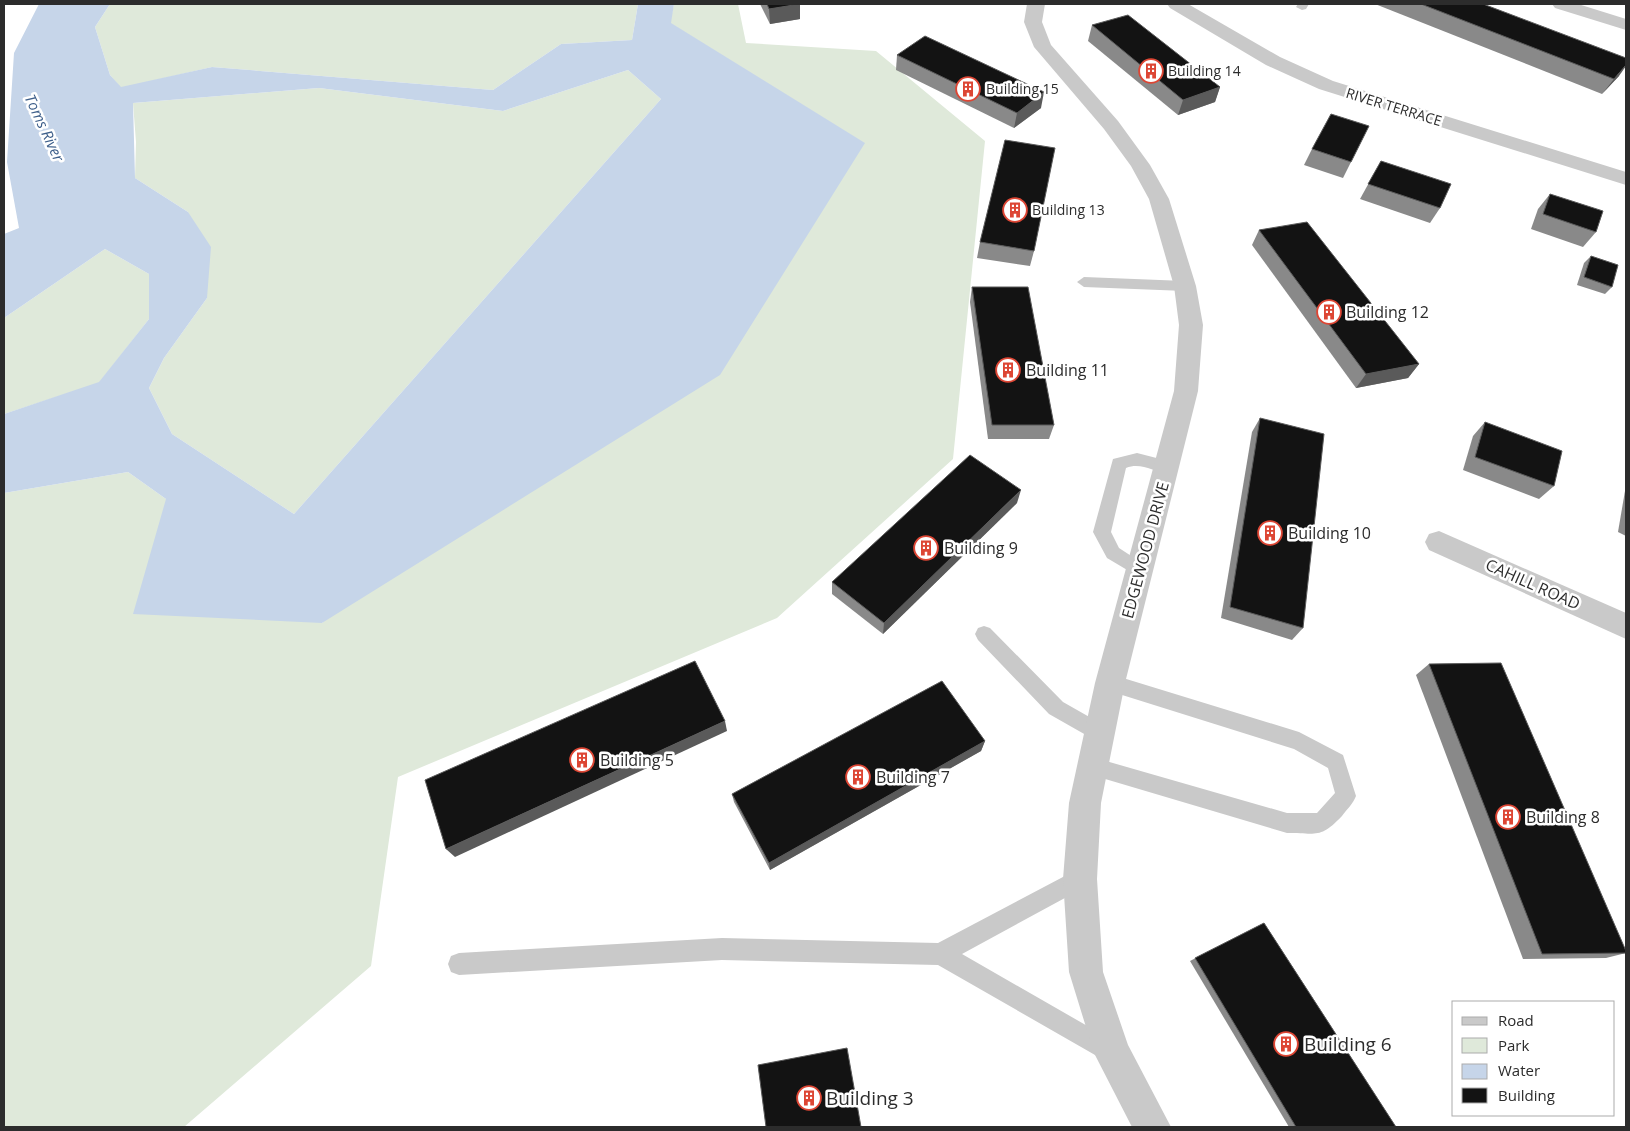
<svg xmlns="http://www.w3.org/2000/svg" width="1630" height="1131" viewBox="0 0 1630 1131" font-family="'Open Sans',sans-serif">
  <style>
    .green { fill: #dfe9da }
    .water { fill: #c6d5e9; fill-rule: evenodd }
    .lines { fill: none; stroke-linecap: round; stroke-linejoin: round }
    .service { fill: #c9c9c9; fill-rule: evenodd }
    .minor { fill: #c9c9c9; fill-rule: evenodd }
    .wall { fill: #898989 }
    .shaded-wall { fill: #5a5a5a }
    .building { fill: #131313; stroke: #5a5a5a }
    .labels { text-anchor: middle; stroke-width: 5; stroke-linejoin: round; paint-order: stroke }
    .far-poi-label { font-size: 14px; fill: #2c2c2c; stroke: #fff; text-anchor: start }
    .far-street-label { font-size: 14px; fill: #2c2c2c; stroke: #fff }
    .far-water-label { font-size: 15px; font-style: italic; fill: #3e5f8a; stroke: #fff }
    .poi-label { font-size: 16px; fill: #2c2c2c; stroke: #fff; text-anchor: start }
    .street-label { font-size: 16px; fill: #2c2c2c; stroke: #fff }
    .near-poi-label { font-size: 19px; fill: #2c2c2c; stroke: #fff; text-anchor: start }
  </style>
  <rect width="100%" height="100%" fill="#fff"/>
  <!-- green -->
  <g class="green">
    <path d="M 110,4 L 638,4 L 632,40 L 561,44 L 493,90 L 212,67 L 121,88 L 110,75 L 95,27 Z"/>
    <path d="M 674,4 L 738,4 L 746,43 L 876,51 L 985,141 L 953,459 L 777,618 L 398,777 L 371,966 L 184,1127 L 4,1127 L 4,493 L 128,472 L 166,499 L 322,623 L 864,143 L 670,23 Z"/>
    <path d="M 628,70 L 661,99 L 294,514 L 172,434 L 149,388 L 164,358 L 207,298 L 188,212 L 135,178 L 136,142 L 133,103 L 319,88 L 503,111 Z"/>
    <path d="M 105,249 L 149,274 L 149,319 L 99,383 L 4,414 L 4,318 Z"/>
  </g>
  <!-- water -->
  <path class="water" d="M 39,4 L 110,4 L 95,27 L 110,75 L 121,87 L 212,67 L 493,90 L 561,44 L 632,40 L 638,4 L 674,4 L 671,23 L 865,143 L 720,375 L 322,623 L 133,614 L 166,499 L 128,472 L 4,493 L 4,414 L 99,382 L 149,319 L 149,274 L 105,249 L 4,318 L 4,234 L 19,228 L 7,162 L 14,53 ZM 628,70 L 661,99 L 294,514 L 172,434 L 149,388 L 164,358 L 207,298 L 211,247 L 188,212 L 135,178 L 133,103 L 319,88 L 503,111 Z"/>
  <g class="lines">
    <!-- service -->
    <g class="service">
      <path d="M 1298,4 L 1309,4 L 1306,9 L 1302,10 L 1296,7 Z"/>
      <path d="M 1084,277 L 1185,281 L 1192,286 L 1185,291 L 1084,287 L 1077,282 Z"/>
      <path d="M 1137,453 L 1172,462 L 1174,467 L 1172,472 C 1157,476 1144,461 1126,468 L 1111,532 L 1119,548 L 1145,565 L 1148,570 L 1145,575 L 1139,577 L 1107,558 L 1093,532 L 1113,459 Z"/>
      <path d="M 984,626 L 990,628 L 1063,702 L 1107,727 L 1110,733 L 1107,739 L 1100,742 L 1093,739 L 1049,714 L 978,640 L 975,634 L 978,628 Z"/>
      <path d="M 1110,674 L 1299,732 L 1343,755 L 1356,796 C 1353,804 1347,809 1342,816 C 1320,839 1317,833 1287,833 L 1085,773 L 1082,766 L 1085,759 L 1092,757 L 1287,813 L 1317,813 L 1335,793 L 1328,768 L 1294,749 L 1103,689 L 1101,683 L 1103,677 Z"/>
      <path d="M 1080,868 L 1087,872 L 1091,879 L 1087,886 L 962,954 L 1117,1043 L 1121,1051 L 1117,1059 L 1109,1063 L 938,965 L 722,960 L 459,975 L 451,972 L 448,964 L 451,956 L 459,953 L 722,938 L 938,943 Z"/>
    </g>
    <!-- minor -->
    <g class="minor">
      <path d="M 1027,4 L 1045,4 L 1042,22 L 1051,45 L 1118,121 L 1150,165 L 1169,199 L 1196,286 L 1203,325 L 1198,391 L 1125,683 L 1101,803 L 1097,879 L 1103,972 L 1128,1045 L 1171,1127 L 1132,1127 L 1094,1053 L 1069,972 L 1063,879 L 1069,803 L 1095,683 L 1174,391 L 1179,325 L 1174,286 L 1149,199 L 1131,166 L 1104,129 L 1034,47 L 1024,22 Z"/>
      <path d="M 1167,4 L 1188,4 L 1280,57 L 1333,81 L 1626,172 L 1626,185 L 1319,89 L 1266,65 L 1170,8 Z"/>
      <path d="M 1552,4 L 1578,4 L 1626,19 L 1626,30 L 1555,8 Z"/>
      <path d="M 1439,531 L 1626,613 L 1626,639 L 1429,550 L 1425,542 L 1429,534 Z"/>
    </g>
  </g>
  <!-- wall -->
  <g class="wall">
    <path d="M 760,4 L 800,4 L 800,19 L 770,24 Z"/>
    <path d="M 1375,4 L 1483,4 L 1619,76 L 1602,94 Z"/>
    <path d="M 1092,25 L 1220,87 L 1215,102 L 1178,115 L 1088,41 Z"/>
    <path d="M 897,55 L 1041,108 L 1014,128 L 896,70 Z"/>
    <path d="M 1312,149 L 1351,162 L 1343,178 L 1304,165 Z"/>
    <path d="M 1381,161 L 1440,208 L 1430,223 L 1360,199 Z"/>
    <path d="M 1550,194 L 1596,232 L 1583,247 L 1531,229 L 1538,209 Z"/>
    <path d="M 1259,230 L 1419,364 L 1408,378 L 1356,388 L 1252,245 Z"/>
    <path d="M 980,242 L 1034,251 L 1030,266 L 977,258 Z"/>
    <path d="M 1591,256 L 1612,287 L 1605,294 L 1577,285 L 1584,263 Z"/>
    <path d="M 972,287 L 1054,425 L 1049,439 L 988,439 L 970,302 Z"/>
    <path d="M 1260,418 L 1303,628 L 1292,640 L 1221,618 L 1252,432 Z"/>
    <path d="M 1485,422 L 1554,486 L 1539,499 L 1463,470 L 1473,436 Z"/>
    <path d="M 1626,485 L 1626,536 L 1618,532 Z"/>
    <path d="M 1017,503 L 883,634 L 832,594 L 832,582 Z"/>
    <path d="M 1429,664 L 1626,953 L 1606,958 L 1523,959 L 1416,675 Z"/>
    <path d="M 985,741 L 981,751 L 770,870 L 734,802 L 732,794 Z"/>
    <path d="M 1264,923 L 1396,1127 L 1289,1127 L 1190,961 Z"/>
  </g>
  <!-- shaded-wall -->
  <g class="shaded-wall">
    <path d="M 800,4 L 800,19 L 770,24 L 769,9 Z"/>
    <path d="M 1626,65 L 1626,66 L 1619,76 L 1602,94 L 1614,79 Z"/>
    <path d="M 1220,87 L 1215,102 L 1178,115 L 1183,100 Z"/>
    <path d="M 1044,92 L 1041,108 L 1014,128 L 1017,113 Z"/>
    <path d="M 1419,364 L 1408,378 L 1356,388 L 1366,374 Z"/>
    <path d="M 1021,490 L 1017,503 L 883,634 L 884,623 Z"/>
    <path d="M 725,721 L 727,731 L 455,857 L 446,849 Z"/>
    <path d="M 985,741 L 981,751 L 770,870 L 769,863 Z"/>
  </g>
  <!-- building -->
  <g class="building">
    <path d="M 767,4 L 800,4 L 769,9 Z"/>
    <path d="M 1421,4 L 1483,4 L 1626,58 L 1626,65 L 1614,79 Z"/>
    <path d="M 1128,15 L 1220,87 L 1183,100 L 1092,25 Z"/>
    <path d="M 925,36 L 1044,92 L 1017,113 L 897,55 Z"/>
    <path d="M 1331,114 L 1369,126 L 1351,162 L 1312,149 Z"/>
    <path d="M 1005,140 L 1055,148 L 1034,251 L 980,242 Z"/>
    <path d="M 1381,161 L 1451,184 L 1440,208 L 1368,184 Z"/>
    <path d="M 1550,194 L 1603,211 L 1596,232 L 1543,214 Z"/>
    <path d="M 1307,222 L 1419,364 L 1366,374 L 1259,230 Z"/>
    <path d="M 1591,256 L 1618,265 L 1612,287 L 1584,277 Z"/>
    <path d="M 972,287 L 1028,287 L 1054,425 L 992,425 Z"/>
    <path d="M 1260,418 L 1324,434 L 1303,628 L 1230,607 Z"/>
    <path d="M 1485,422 L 1562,451 L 1554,486 L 1475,457 Z"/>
    <path d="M 970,455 L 1021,490 L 884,623 L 832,582 Z"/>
    <path d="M 695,661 L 725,721 L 446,849 L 425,780 Z"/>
    <path d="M 1501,663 L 1626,951 L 1626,953 L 1542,954 L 1429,664 Z"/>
    <path d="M 942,681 L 985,741 L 769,863 L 732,794 Z"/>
    <path d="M 1264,923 L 1396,1127 L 1296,1127 L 1195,958 Z"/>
    <path d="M 847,1048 L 861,1127 L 766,1127 L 758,1065 Z"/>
  </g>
  <!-- icons -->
  <defs>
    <g id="building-ring" transform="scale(1.25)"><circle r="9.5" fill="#fff" stroke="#dd4634" stroke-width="1.5"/><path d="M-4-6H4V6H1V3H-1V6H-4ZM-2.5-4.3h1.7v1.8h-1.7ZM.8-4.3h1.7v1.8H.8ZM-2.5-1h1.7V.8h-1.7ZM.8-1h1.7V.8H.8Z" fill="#dd4634"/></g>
  </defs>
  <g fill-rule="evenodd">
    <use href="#building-ring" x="1151" y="71"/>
    <use href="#building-ring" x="968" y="89"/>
    <use href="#building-ring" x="1015" y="210"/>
    <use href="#building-ring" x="1329" y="312"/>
    <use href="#building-ring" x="1008" y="370"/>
    <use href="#building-ring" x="1270" y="533"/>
    <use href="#building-ring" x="926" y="548"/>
    <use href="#building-ring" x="582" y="760"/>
    <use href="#building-ring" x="858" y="777"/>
    <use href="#building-ring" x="1508" y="817"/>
    <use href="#building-ring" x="1286" y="1044"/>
    <use href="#building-ring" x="809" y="1098"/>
  </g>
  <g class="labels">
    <!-- far-poi labels -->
    <g class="far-poi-label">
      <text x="1168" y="76">Building 14</text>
      <text x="986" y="94">Building 15</text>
      <text x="1032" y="215">Building 13</text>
    </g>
    <!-- far-street labels -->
    <g class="far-street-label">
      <text transform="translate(1394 107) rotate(17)" y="5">RIVER TERRACE</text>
    </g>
    <!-- far-water labels -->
    <g class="far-water-label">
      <text transform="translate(44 128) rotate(65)" y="5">Toms River</text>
    </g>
    <!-- poi labels -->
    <g class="poi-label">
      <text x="1346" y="318">Building 12</text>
      <text x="1026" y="376">Building 11</text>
      <text x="1288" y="539">Building 10</text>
      <text x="944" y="554">Building 9</text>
      <text x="600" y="766">Building 5</text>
      <text x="876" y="783">Building 7</text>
      <text x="1526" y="823">Building 8</text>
    </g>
    <!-- street labels -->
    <g class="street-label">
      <text transform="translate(1145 550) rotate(-75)" y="6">EDGEWOOD DRIVE</text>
      <text transform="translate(1533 584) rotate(24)" y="6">CAHILL ROAD</text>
    </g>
    <!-- near-poi labels -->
    <g class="near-poi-label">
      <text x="1304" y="1051">Building 6</text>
      <text x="826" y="1105">Building 3</text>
    </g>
  </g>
  <!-- border -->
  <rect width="1630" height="1131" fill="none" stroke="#2c2c2c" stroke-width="10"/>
  <!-- legend -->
  <rect x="1452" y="1001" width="162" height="115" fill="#ffffff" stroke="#ababab"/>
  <rect x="1462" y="1017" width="25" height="8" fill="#c9c9c9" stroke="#ababab"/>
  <text x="1498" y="1026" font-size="15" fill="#2c2c2c">Road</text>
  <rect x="1462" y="1038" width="25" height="15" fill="#dfe9da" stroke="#ababab"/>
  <text x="1498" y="1051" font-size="15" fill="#2c2c2c">Park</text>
  <rect x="1462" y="1064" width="25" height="15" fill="#c6d5e9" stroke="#ababab"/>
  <text x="1498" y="1076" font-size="15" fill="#2c2c2c">Water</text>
  <rect x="1462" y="1088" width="25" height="15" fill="#131313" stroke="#ababab"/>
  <text x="1498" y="1101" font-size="15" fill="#2c2c2c">Building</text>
</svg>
